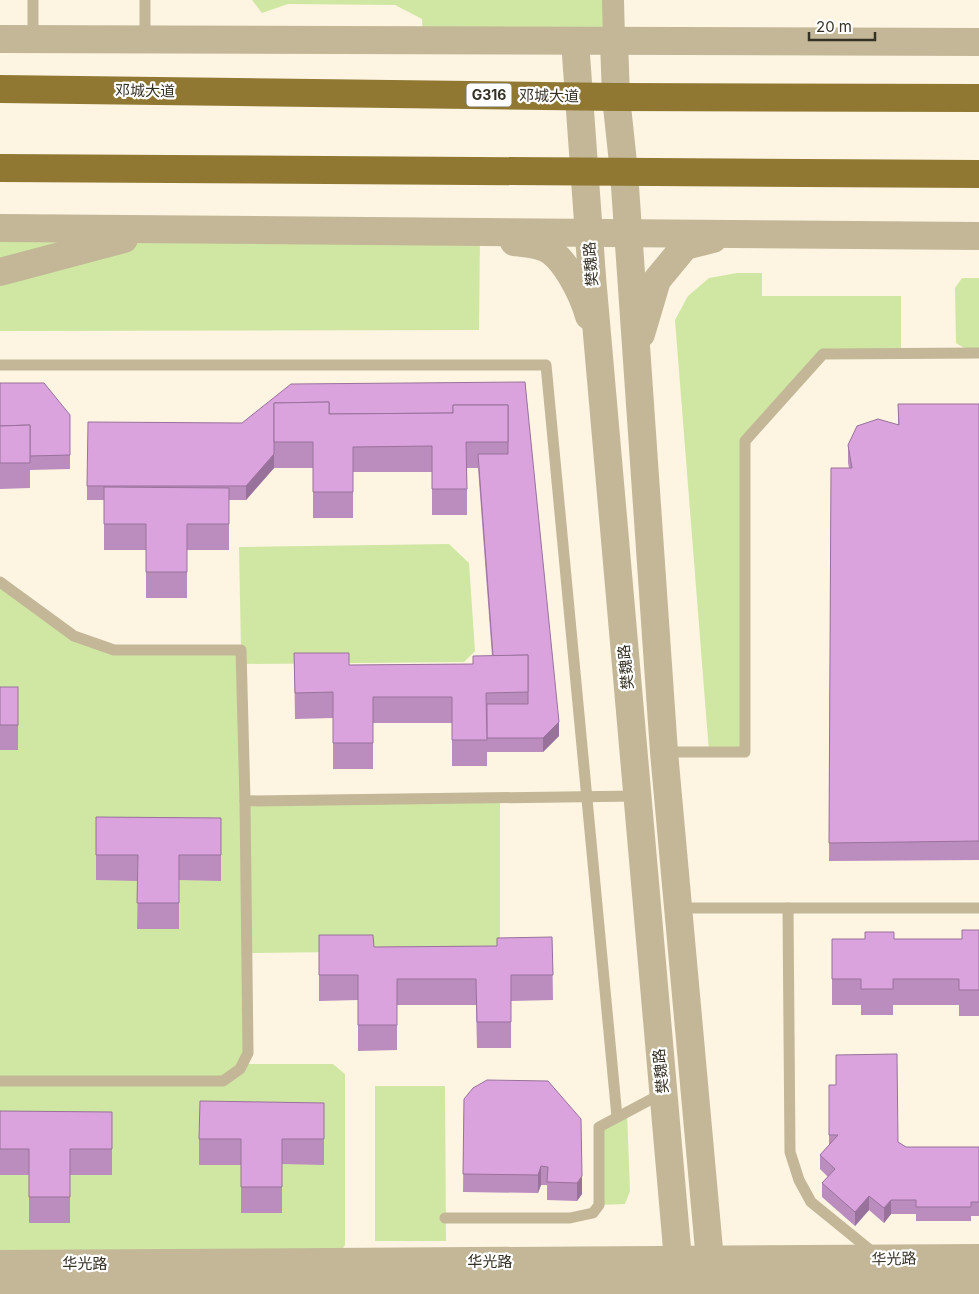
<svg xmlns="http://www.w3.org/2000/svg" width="979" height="1294" viewBox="0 0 979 1294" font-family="Inter,'Noto Sans SC',sans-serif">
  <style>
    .green { fill: #cfe7a3 }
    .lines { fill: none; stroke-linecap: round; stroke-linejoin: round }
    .service { stroke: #c3b798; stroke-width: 11 }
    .minor { stroke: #c3b798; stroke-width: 22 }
    .tertiary { stroke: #c3b798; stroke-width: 28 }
    .trunk { stroke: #907832; stroke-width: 28 }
    .wall { fill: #bb8cbe }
    .shaded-wall { fill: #99729b }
    .building { fill: #daa3dd; stroke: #99729b }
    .labels { text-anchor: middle; stroke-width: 4.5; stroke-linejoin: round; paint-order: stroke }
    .shield { fill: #fff; stroke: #726f66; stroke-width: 1 }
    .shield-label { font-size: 14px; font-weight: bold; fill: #363125 }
    .street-label { font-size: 15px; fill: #363125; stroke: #fff }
  </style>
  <rect width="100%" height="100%" fill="#fdf4e2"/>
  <!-- green -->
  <g class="green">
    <path d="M 252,0 L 613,0 L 614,41 L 423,41 L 422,19 L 395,5 L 288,4 L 262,13 Z"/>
    <path d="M 0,228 L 480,236 L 479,330 L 0,331 Z"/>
    <path d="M 737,273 L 762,273 L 762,296 L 901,296 L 901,353 L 823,354 L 745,441 L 745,752 L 709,752 L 675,320 L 688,296 L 709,278 Z"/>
    <path d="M 962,278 L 979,278 L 979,348 L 964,348 L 956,343 L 955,288 Z"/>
    <path d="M 449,544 L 469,563 L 475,651 L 464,662 L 242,664 L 245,801 L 500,797 L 500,950 L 247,953 L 243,1064 L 333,1064 L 345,1074 L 345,1245 L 333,1263 L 0,1264 L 0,582 L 74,636 L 114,650 L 241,649 L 239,547 Z"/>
    <path d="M 375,1086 L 445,1086 L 446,1241 L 375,1241 Z"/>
    <path d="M 627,1112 L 630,1191 L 625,1204 L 599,1205 L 599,1127 Z"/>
  </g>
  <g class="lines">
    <!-- service -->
    <g class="service">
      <path d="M 33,0 L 33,40"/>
      <path d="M 145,0 L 145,40"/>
      <path d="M 0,365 L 546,365 L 617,1117"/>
      <path d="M 0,582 L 74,636 L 114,650 L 241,650 L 245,801"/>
      <path d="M 664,752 L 745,752 L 745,441 L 823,354 L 979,353"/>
      <path d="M 679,908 L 979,908"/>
      <path d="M 788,908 L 790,1152 L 799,1180 L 811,1202 L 875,1254"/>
      <path d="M 0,1081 L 223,1081 L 240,1069 L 248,1053 L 245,801 L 637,796"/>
      <path d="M 445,1218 L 570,1218 L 593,1213 L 599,1205 L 599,1127 L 663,1093"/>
    </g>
    <!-- minor -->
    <path class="minor" d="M 613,0 L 614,41"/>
    <!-- tertiary -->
    <g class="tertiary">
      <path d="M 0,39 L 979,42"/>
      <path d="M 575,41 L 592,277 L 681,1294"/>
      <path d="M 614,41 L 616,97 L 624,172 L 664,752 L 713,1294"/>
      <path d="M 0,228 L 979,236"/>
      <path d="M 514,242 C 523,243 536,244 545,248 C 565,257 583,295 589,316"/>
      <path d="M 0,272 L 124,239"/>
      <path d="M 641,334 L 657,280 L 685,246 L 713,239"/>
      <path d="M 0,1264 L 979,1258"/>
      <path d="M 0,1290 L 979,1285"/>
    </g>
    <!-- trunk -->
    <g class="trunk">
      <path d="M 0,89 L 616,97 L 979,98"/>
      <path d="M 0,168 L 979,174"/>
    </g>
  </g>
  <!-- wall -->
  <g class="wall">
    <path d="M 525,382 L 559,736 L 543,752 L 487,752 L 487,766 L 452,766 L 452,723 L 373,723 L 373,769 L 333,769 L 333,718 L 295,719 L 294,653 L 349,665 L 473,664 L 492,656 L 478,468 L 467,468 L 467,515 L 432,515 L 432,472 L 353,472 L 353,518 L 313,518 L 313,468 L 274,468 L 246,500 L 229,500 L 229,550 L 187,550 L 187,598 L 146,598 L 146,550 L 104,550 L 104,500 L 87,500 L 87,486 L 242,423 Z"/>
    <path d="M 0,383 L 70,415 L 70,469 L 30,470 L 30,488 L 0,489 Z"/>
    <path d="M 898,404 L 979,404 L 979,860 L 829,861 L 831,468 L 849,468 L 848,463 L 848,445 L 898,425 Z"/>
    <rect x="0" y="687" width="18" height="63"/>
    <path d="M 96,817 L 221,818 L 221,881 L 179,880 L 179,929 L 137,929 L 138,881 L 96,880 Z"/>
    <path d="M 979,930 L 979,1016 L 959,1016 L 959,1005 L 893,1005 L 893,1015 L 861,1015 L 861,1005 L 832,1005 L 832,939 L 962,939 Z"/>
    <path d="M 319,935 L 374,947 L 497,946 L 552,937 L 553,1000 L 511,1001 L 511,1048 L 477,1048 L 476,1005 L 397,1005 L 397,1050 L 358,1051 L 358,1000 L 319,1001 Z"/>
    <path d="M 548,1081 L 582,1194 L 577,1201 L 547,1200 L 547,1185 L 541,1185 L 538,1193 L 463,1192 L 464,1099 Z"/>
    <path d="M 829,1085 L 898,1142 L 906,1147 L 979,1147 L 979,1216 L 971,1216 L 971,1221 L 916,1221 L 916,1214 L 891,1214 L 884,1223 L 869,1210 L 855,1226 L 822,1197 L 822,1183 L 828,1177 L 820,1169 L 820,1155 L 829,1145 Z"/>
    <path d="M 0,1111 L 112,1112 L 112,1175 L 70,1175 L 70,1223 L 29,1223 L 29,1175 L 0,1175 Z"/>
    <path d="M 324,1128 L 324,1165 L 282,1164 L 282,1213 L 241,1213 L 241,1165 L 199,1165 L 199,1139 Z"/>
  </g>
  <!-- shaded-wall -->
  <g class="shaded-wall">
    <path d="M 274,454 L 274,468 L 246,500 L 246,486 Z"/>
    <path d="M 559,722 L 559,736 L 543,752 L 543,738 Z"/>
    <path d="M 541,1166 L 541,1185 L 538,1193 L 538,1175 Z"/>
    <path d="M 582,1176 L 582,1194 L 577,1201 L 577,1183 Z"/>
    <path d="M 869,1196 L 869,1210 L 855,1226 L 855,1212 Z"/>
    <path d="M 891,1200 L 891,1214 L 884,1223 L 884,1208 Z"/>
  </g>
  <!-- building -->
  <g class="building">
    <path d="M 525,382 L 559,722 L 543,738 L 487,738 L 487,704 L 528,704 L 528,655 L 493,656 L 478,454 L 508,454 L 508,405 L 453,405 L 453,413 L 329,414 L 329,402 L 274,403 L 274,454 L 246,486 L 87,486 L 88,422 L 242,423 L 291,384 Z"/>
    <path d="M 0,383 L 44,383 L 70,415 L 70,455 L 30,456 L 30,425 L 0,426 Z"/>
    <path d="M 329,402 L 329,414 L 453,413 L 453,405 L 508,405 L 508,442 L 466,442 L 467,489 L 432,489 L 432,446 L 353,447 L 353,492 L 313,492 L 313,442 L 274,442 L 274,403 Z"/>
    <path d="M 898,404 L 979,404 L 979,841 L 829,843 L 831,468 L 852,468 L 848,445 L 857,426 L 878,419 L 899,425 Z"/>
    <path d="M 30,425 L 30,463 L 0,463 L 0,426 Z"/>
    <path d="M 104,487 L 229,488 L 229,524 L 187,524 L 187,572 L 146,572 L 146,524 L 104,524 Z"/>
    <path d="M 294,653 L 349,653 L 349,665 L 473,664 L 473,656 L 528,655 L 528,692 L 486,693 L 487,740 L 452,740 L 452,697 L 373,697 L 373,743 L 333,743 L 333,692 L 295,693 Z"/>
    <rect x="0" y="687" width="18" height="38"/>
    <path d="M 96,817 L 221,818 L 221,855 L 179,855 L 179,903 L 137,903 L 138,855 L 96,855 Z"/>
    <path d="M 962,930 L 979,930 L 979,990 L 959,990 L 959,979 L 893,979 L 893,989 L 861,989 L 861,979 L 832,979 L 832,939 L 865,939 L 865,932 L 894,932 L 894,939 L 962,939 Z"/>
    <path d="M 319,935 L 373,935 L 374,947 L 497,946 L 497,938 L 552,937 L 553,975 L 511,975 L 511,1022 L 477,1022 L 476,979 L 397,979 L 397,1025 L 358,1025 L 358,975 L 319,975 Z"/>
    <path d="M 897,1054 L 898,1142 L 906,1147 L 979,1147 L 979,1202 L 971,1202 L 971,1207 L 916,1207 L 916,1200 L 891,1200 L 884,1208 L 869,1196 L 855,1212 L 822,1183 L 835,1169 L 820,1155 L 838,1135 L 829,1135 L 829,1085 L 836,1085 L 836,1055 Z"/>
    <path d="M 487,1080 L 548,1081 L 581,1119 L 582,1176 L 577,1183 L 547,1182 L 548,1167 L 541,1166 L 538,1175 L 463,1174 L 464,1099 L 473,1088 Z"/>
    <path d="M 200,1101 L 324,1103 L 324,1139 L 282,1139 L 282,1187 L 241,1187 L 241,1139 L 199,1139 Z"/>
    <path d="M 0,1111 L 112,1112 L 112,1149 L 70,1149 L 70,1197 L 29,1197 L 29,1149 L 0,1149 Z"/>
  </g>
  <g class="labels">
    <!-- shield labels -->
    <rect class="shield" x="466.5" y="83.5" width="45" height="23" rx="4"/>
    <g class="shield-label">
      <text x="489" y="100">G316</text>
    </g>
    <!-- street labels -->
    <g class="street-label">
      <text transform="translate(145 91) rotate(1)" y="5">邓城大道</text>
      <text transform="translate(549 96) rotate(1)" y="5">邓城大道</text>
      <text transform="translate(591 264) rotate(-94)" y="5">樊魏路</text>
      <text transform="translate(626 667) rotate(-95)" y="5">樊魏路</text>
      <text transform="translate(661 1071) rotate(-95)" y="5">樊魏路</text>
      <text transform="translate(894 1259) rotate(-1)" y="5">华光路</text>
      <text x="490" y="1267">华光路</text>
      <text x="85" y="1269">华光路</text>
    </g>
  </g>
  <!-- scale -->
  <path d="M809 32v8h66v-8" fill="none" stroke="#363125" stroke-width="2.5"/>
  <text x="816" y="32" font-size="15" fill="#363125" stroke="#ffffff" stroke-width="4" paint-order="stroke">20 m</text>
</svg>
